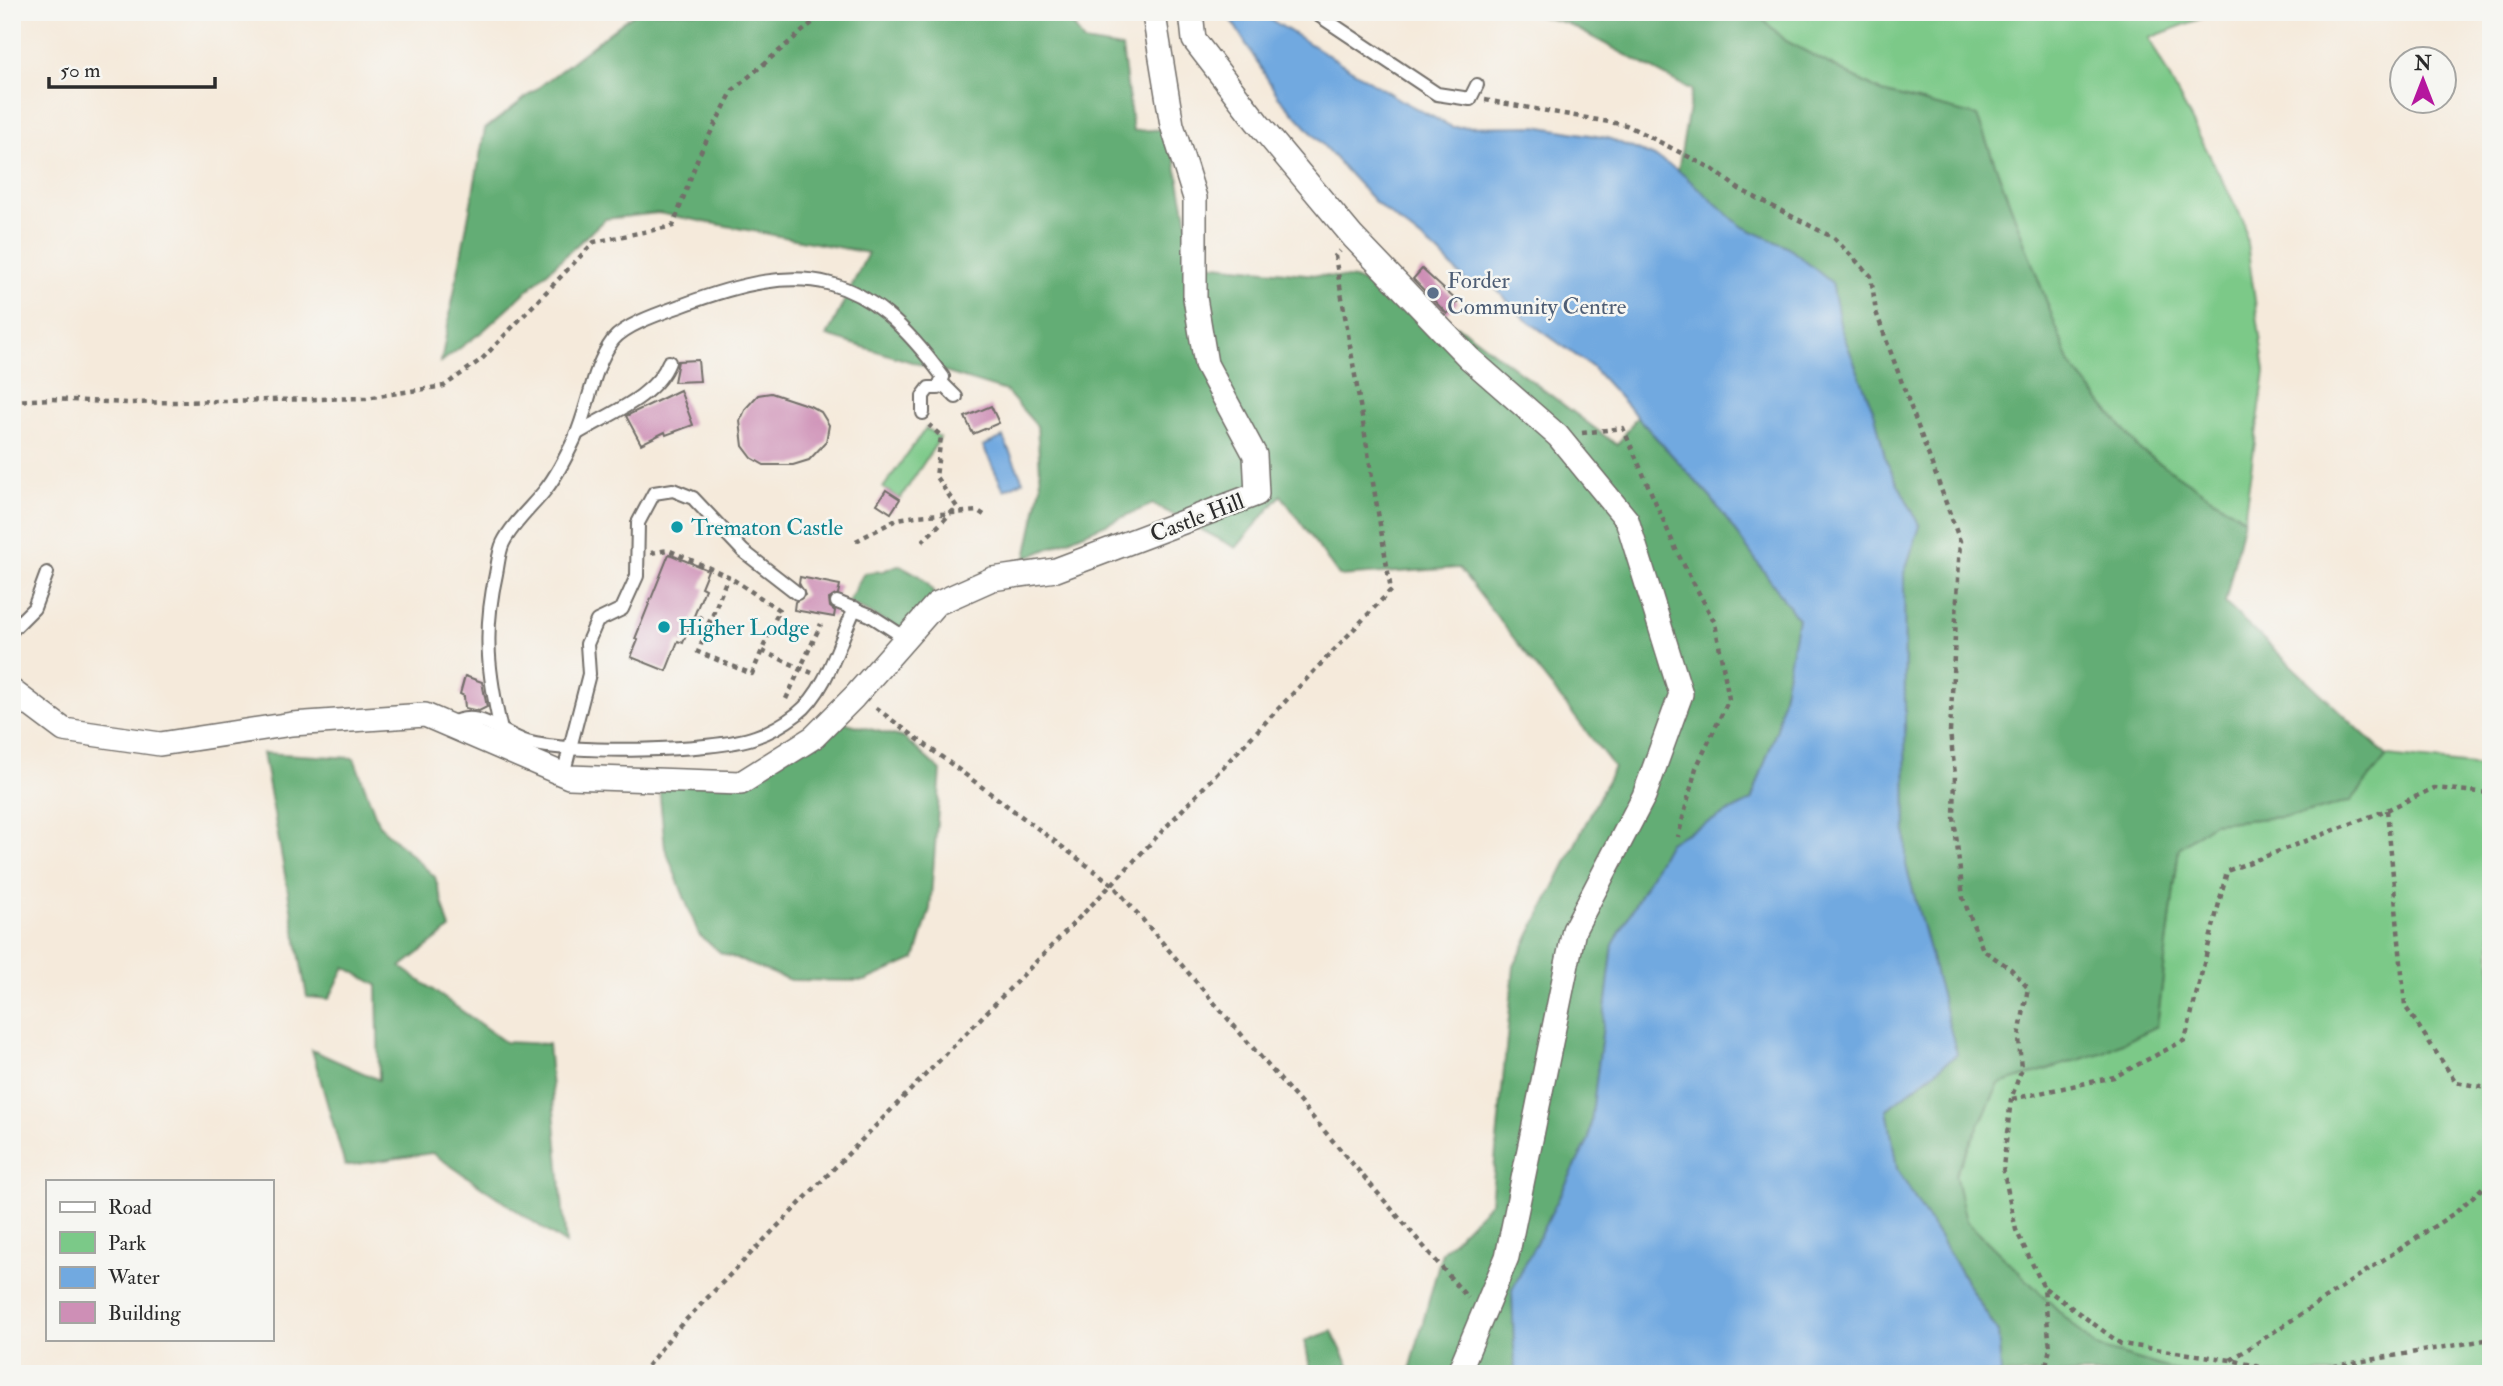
<svg xmlns="http://www.w3.org/2000/svg" width="2503" height="1386" viewBox="0 0 2503 1386" font-family="'IM FELL Double Pica',serif">
  <style>
    .green { fill: #7bc988; stroke: #537a5a; stroke-width: 2 }
    .forest { fill: #64ad74; stroke: #486c50; stroke-width: 2 }
    .water { fill: #71a9e0; stroke: #4e6a86; stroke-width: 2 }
    .building { fill: #ce8fb6 }
    .lines { fill: none; stroke-linecap: round; stroke-linejoin: round }
    .lane-casing { stroke: #726e69; stroke-width: 16 }
    .street-casing { stroke: #726e69; stroke-width: 26 }
    .path { stroke: #726e69; stroke-width: 4.5; stroke-dasharray: 5 5; stroke-linecap: butt }
    .lane { stroke: #fff; stroke-width: 12 }
    .street { stroke: #fff; stroke-width: 23 }
    .service-dot { fill: #5c6f8a; stroke: #f6f6f2; stroke-width: 2.5 }
    .culture-dot { fill: #0f9aa8; stroke: #f6f6f2; stroke-width: 2.5 }
    .labels { text-anchor: middle; stroke-width: 5; stroke-linejoin: round; paint-order: stroke }
    .service-label { font-size: 23px; fill: #4e5e75; stroke: #f6f6f2; text-anchor: start }
    .street-label { font-size: 23px; fill: #2b2b2b; stroke: #f6f6f2 }
    .culture-label { font-size: 23px; fill: #0d838f; stroke: #f6f6f2; text-anchor: start }
  </style>
  <rect width="100%" height="100%" fill="#f6f6f2"/>
  <filter id="ink" filterUnits="userSpaceOnUse"><feTurbulence type="fractalNoise" baseFrequency=".0143" numOctaves="2"/><feDisplacementMap in="SourceGraphic" scale="14" xChannelSelector="R" yChannelSelector="G"/><feConvolveMatrix kernelMatrix="1 2 1 2 8 2 1 2 1" color-interpolation-filters="sRGB"/></filter>
  <filter id="wash" filterUnits="userSpaceOnUse"><feTurbulence type="fractalNoise" baseFrequency=".00686" numOctaves="4" result="noise"/><feDisplacementMap in="SourceGraphic" scale="28" xChannelSelector="R" yChannelSelector="G"/><feGaussianBlur stdDeviation="1.57" result="paint"/><feColorMatrix in="noise" values="0 0 0 0 0 0 0 0 0 0 0 0 0 0 0 0 0 1.4 0 .05"/><feComposite in="paint" operator="in"/></filter>
  <g filter="url(#wash)">
    <rect width="100%" height="100%" fill="#f5eadb"/>
    <!-- green -->
    <g class="green">
      <path d="M 1755,12 L 2218,12 L 2149,38 L 2244,222 L 2265,372 L 2244,519 L 2140,450 L 2070,364 L 1977,116 L 1882,92 L 1786,41 Z"/>
      <path d="M 926,428 L 940,438 L 900,499 L 883,488 Z"/>
      <path d="M 2387,756 L 2491,767 L 2491,1374 L 2188,1374 L 2096,1347 L 1966,1221 L 1955,1175 L 1999,1084 L 2104,1052 L 2157,1026 L 2179,848 L 2213,823 L 2303,815 L 2351,801 Z"/>
    </g>
    <!-- forest -->
    <g class="forest">
      <path d="M 636,12 L 1065,12 L 1084,42 L 1122,48 L 1133,131 L 1169,129 L 1195,263 L 1355,279 L 1464,330 L 1617,445 L 1637,417 L 1712,499 L 1798,619 L 1777,729 L 1751,801 L 1669,842 L 1613,945 L 1589,1139 L 1512,1290 L 1515,1372 L 1523,1374 L 1409,1374 L 1442,1252 L 1491,1202 L 1514,966 L 1614,767 L 1459,568 L 1339,576 L 1281,495 L 1236,548 L 1153,504 L 1026,558 L 1041,486 L 1037,426 L 1006,391 L 827,336 L 868,253 L 658,213 L 605,219 L 483,331 L 441,362 L 485,129 Z"/>
      <path d="M 1524,12 L 1755,12 L 1786,41 L 1882,92 L 1977,116 L 2070,364 L 2140,450 L 2244,519 L 2225,603 L 2387,756 L 2351,801 L 2303,815 L 2213,823 L 2179,848 L 2157,1026 L 2104,1052 L 1999,1084 L 1955,1174 L 1966,1221 L 2096,1347 L 2188,1374 L 2001,1374 L 1998,1332 L 1897,1169 L 1887,1109 L 1957,1054 L 1906,865 L 1904,573 L 1920,526 L 1886,461 L 1875,415 L 1841,329 L 1832,283 L 1789,248 L 1741,226 L 1678,171 L 1692,90 L 1566,23 Z"/>
      <path d="M 898,565 C 913,571 932,582 935,599 L 905,632 L 848,602 L 864,573 L 883,571 Z"/>
      <path d="M 839,721 L 904,738 L 941,771 L 930,909 L 915,959 L 865,981 L 790,980 L 721,953 L 699,935 L 665,848 L 658,777 L 738,777 Z"/>
      <path d="M 263,753 L 354,758 L 379,825 L 435,877 L 450,929 L 401,967 L 505,1042 L 548,1044 L 566,1244 L 432,1153 L 345,1166 L 312,1050 L 379,1080 L 377,985 L 345,967 L 329,999 L 307,997 Z"/>
      <path d="M 1332,1331 L 1353,1374 L 1311,1374 L 1305,1341 Z"/>
    </g>
    <!-- water -->
    <g class="water">
      <path d="M 1233,12 L 1265,16 L 1402,101 L 1452,127 L 1535,126 L 1608,138 L 1657,158 L 1679,171 L 1741,226 L 1789,248 L 1832,283 L 1841,329 L 1875,415 L 1886,461 L 1920,526 L 1904,573 L 1906,865 L 1957,1054 L 1887,1109 L 1897,1169 L 1998,1333 L 2001,1374 L 1515,1372 L 1512,1290 L 1589,1139 L 1613,945 L 1669,842 L 1751,801 L 1777,729 L 1798,619 L 1712,499 L 1592,367 L 1525,319 L 1489,282 L 1471,287 L 1440,254 L 1376,203 L 1278,96 L 1230,18 Z"/>
      <path d="M 1003,437 L 1023,481 L 1004,490 L 983,446 Z"/>
    </g>
    <g id="blocks">
      <!-- building -->
      <g class="building">
        <path d="M 1422,269 L 1458,302 L 1447,314 L 1413,279 Z"/>
        <path d="M 698,360 L 700,381 L 674,382 L 678,361 Z"/>
        <path d="M 680,390 L 693,425 L 666,435 L 665,432 L 641,444 L 626,416 Z"/>
        <path d="M 771,393 L 810,406 L 821,412 L 829,425 L 826,442 L 809,460 L 793,465 L 764,465 L 752,458 L 743,446 L 740,421 L 746,408 L 758,395 Z"/>
        <path d="M 991,406 L 999,423 L 973,434 L 965,417 Z"/>
        <path d="M 886,490 L 900,499 L 891,513 L 877,504 Z"/>
        <path d="M 669,554 L 708,570 L 701,587 L 705,589 L 683,643 L 678,641 L 666,671 L 631,657 L 638,640 L 635,639 Z"/>
        <path d="M 800,577 L 840,585 L 838,594 L 829,599 L 830,607 L 835,611 L 834,617 L 794,610 L 795,602 L 805,595 L 799,583 Z"/>
        <path d="M 465,676 L 482,682 L 487,707 L 479,711 L 465,708 L 464,696 L 460,694 Z"/>
      </g>
    </g>
  </g>
  <g filter="url(#ink)">
    <use href="#blocks" fill-opacity="0" stroke="#726e69" stroke-width="2"/>
    <g class="lines">
      <!-- lane casing -->
      <g class="lane-casing">
        <g id="lane">
          <path d="M 1131,12 L 1154,15"/>
          <path d="M 1314,12 L 1437,94 L 1470,99 L 1477,85"/>
          <path d="M 941,382 L 956,397"/>
          <path d="M 576,434 C 608,414 655,398 669,362"/>
          <path d="M 837,602 L 870,615 L 904,637"/>
          <path d="M 12,630 L 34,608 L 47,573"/>
          <path d="M 449,725 C 478,707 499,733 527,742 C 568,754 714,752 755,737 C 770,732 784,724 797,714 C 827,691 839,642 855,608"/>
          <path d="M 501,730 C 488,673 483,632 496,574 C 498,564 499,551 503,543 C 512,524 533,506 546,489 C 557,475 567,455 575,438 C 589,407 592,368 613,340 C 626,324 664,312 683,305 C 805,259 865,270 943,377 L 938,388 L 929,388 L 923,396 L 923,413"/>
          <path d="M 563,775 L 589,674 L 587,644 L 597,621 L 622,609 L 637,576 L 638,523 L 654,493 L 673,490 L 693,498 L 743,551 L 797,593"/>
        </g>
      </g>
      <!-- street casing -->
      <g class="street-casing">
        <g id="street">
          <path d="M 1191,12 L 1194,40 L 1257,122 L 1353,237 L 1469,358 L 1558,436 L 1627,520 L 1681,694 L 1644,796 L 1574,930 L 1507,1257 L 1458,1374"/>
          <path d="M 12,691 L 64,730 L 160,744 L 292,724 L 425,715 L 569,777 L 741,783 L 814,737 L 854,697 L 936,604 L 992,579 L 1056,570 L 1257,494 L 1255,455 L 1206,364 L 1195,298 L 1195,198 L 1172,125 L 1154,15 L 1159,12"/>
        </g>
      </g>
      <!-- path -->
      <g class="path">
        <path d="M 1485,100 L 1626,125 L 1711,168 L 1739,189 L 1834,238 L 1871,276 L 1876,312 L 1960,541 L 1950,732 L 1955,774 L 1954,817 L 1963,898 L 1983,950 L 2011,969 L 2028,988 L 2019,1036 L 2021,1071 L 2011,1099 L 2003,1168 L 2016,1230 L 2044,1288 L 2050,1348 L 2044,1374"/>
        <path d="M 12,401 L 51,399 L 127,403 L 366,398 L 444,386 L 482,359 L 594,242 L 673,226 L 699,155 L 733,90 L 825,12"/>
        <path d="M 1582,433 L 1623,428 L 1678,554 L 1715,623 L 1729,699 L 1696,768 L 1678,837"/>
        <path d="M 856,541 L 898,519 L 916,516 L 978,511 L 987,517"/>
        <path d="M 922,542 L 957,507 L 936,477 L 941,436 L 929,425"/>
        <path d="M 651,553 L 668,550 L 728,576 L 710,622 L 694,615"/>
        <path d="M 710,622 L 698,652 L 752,674 L 779,610 L 728,576"/>
        <path d="M 762,651 L 812,673"/>
        <path d="M 786,699 L 821,624"/>
        <path d="M 876,708 L 1112,884 L 1468,1298"/>
        <path d="M 2387,810 L 2405,1006 L 2456,1082 L 2491,1089"/>
        <path d="M 2012,1099 L 2114,1077 L 2185,1040 L 2227,871 L 2387,810 L 2434,788 L 2491,793"/>
        <path d="M 2045,1288 L 2121,1344 L 2231,1360 L 2289,1374 L 2491,1339"/>
        <path d="M 2231,1360 L 2456,1212 L 2491,1180"/>
        <path d="M 641,1374 L 676,1330 L 1112,884 L 1391,590 L 1335,256 L 1340,251"/>
      </g>
      <!-- lane -->
      <use href="#lane" class="lane"/>
      <!-- street -->
      <use href="#street" class="street"/>
    </g>
  </g>
  <!-- markers -->
  <circle class="service-dot" cx="1433" cy="293" r="7"/>
  <g class="culture-dot">
    <circle cx="677" cy="527" r="7"/>
    <circle cx="664" cy="627" r="7"/>
  </g>
  <g class="labels">
    <!-- service labels -->
    <g class="service-label">
      <text x="1447" y="288">Forder<tspan x="1447" dy="26">Community Centre</tspan></text>
    </g>
    <!-- street labels -->
    <g class="street-label">
      <text transform="translate(1197 517) rotate(-21)" y="8">Castle Hill</text>
    </g>
    <!-- culture labels -->
    <g class="culture-label">
      <text x="691" y="535">Trematon Castle</text>
      <text x="678" y="635">Higher Lodge</text>
    </g>
  </g>
  <!-- margin -->
  <rect width="2503" height="1386" fill="none" stroke="#f6f6f2" stroke-width="42"/>
  <!-- legend -->
  <rect x="46" y="1180" width="228" height="161" fill="#f6f6f2" stroke="#a5a5a2" stroke-width="2"/>
  <rect x="60" y="1202" width="35" height="10" fill="#ffffff" stroke="#a5a5a2" stroke-width="2"/>
  <text x="108" y="1214" font-size="21" fill="#2b2b2b">Road</text>
  <rect x="60" y="1232" width="35" height="21" fill="#7bc988" stroke="#a5a5a2" stroke-width="2"/>
  <text x="108" y="1250" font-size="21" fill="#2b2b2b">Park</text>
  <rect x="60" y="1267" width="35" height="21" fill="#71a9e0" stroke="#a5a5a2" stroke-width="2"/>
  <text x="108" y="1284" font-size="21" fill="#2b2b2b">Water</text>
  <rect x="60" y="1302" width="35" height="21" fill="#ce8fb6" stroke="#a5a5a2" stroke-width="2"/>
  <text x="108" y="1320" font-size="21" fill="#2b2b2b">Building</text>
  <!-- north arrow -->
  <g transform="translate(2423 80)"><circle r="33" fill="#f6f6f2" stroke="#a5a5a2" stroke-width="2"/>
  <path d="M0-5L12 26L0 18L-12 26Z" fill="#b5179e"/>
  <text y="-10" font-size="19" font-weight="bold" text-anchor="middle" fill="#2b2b2b">N</text>
  </g>
  <!-- scale -->
  <path d="M49 77v10h166v-10" fill="none" stroke="#2b2b2b" stroke-width="3.5"/>
  <text x="60" y="77" font-size="21" fill="#2b2b2b" stroke="#f6f6f2" stroke-width="5" paint-order="stroke">50 m</text>
</svg>
